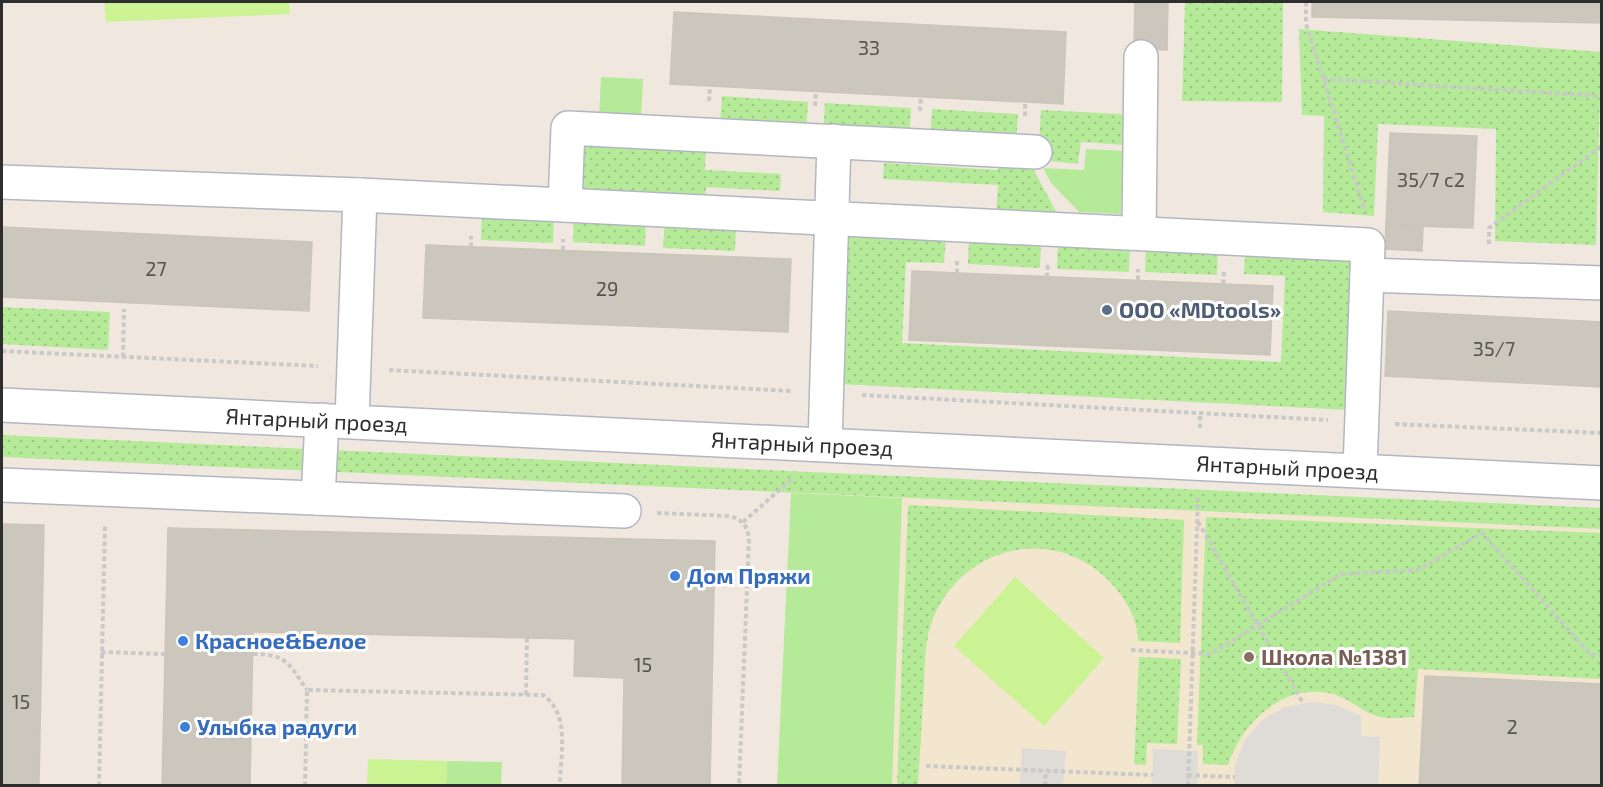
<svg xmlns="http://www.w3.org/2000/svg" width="1603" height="787" viewBox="0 0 1603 787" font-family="'Exo 2',sans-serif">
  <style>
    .education { fill: #f2e6ce }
    .grass { fill: url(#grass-dots) }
    .park { fill: #b5eb98 }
    .pitch { fill: #ccf393 }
    .plaza { fill: #dfdcd7 }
    .building { fill: #cbc7bd; stroke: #ccc5b8; stroke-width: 1.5 }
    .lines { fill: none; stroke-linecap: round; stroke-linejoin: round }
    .minor-casing { stroke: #b3b6c2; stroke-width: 36 }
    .path { stroke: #c9c9c9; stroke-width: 4; stroke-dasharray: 4.5 3; stroke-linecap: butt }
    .minor { stroke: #fff; stroke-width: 33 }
    .service-dot { fill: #5c6f8a; stroke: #fff; stroke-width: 2 }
    .shop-dot { fill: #3f7fe0; stroke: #fff; stroke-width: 2 }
    .education-dot { fill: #8d6e63; stroke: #fff; stroke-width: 2 }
    .labels { text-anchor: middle; stroke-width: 6; stroke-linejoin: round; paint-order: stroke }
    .number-label { font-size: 20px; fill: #555452 }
    .service-label { font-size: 22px; font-weight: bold; fill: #4e5e75; stroke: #fff; text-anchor: start }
    .street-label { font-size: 22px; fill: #2e2e2e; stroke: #fff }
    .shop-label { font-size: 22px; font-weight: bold; fill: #366cbe; stroke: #fff; text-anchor: start }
    .education-label { font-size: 22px; font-weight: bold; fill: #785e54; stroke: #fff; text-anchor: start }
  </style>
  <defs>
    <pattern id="grass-dots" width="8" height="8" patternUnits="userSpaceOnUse" patternTransform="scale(1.5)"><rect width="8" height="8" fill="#b5eb98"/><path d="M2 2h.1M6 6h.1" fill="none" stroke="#9cca83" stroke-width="1.8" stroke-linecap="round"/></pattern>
  </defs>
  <rect width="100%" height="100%" fill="#f0e8df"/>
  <!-- education -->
  <path class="education" d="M 902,498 L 1601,529 L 1601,785 L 892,786 Z"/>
  <!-- grass -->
  <g class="grass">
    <path d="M 1185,2 L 1283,2 L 1282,102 L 1182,101 Z"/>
    <path d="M 1299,29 L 1601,52 L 1596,245 L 1495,241 L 1496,129 L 1378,124 L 1374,216 L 1323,212 L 1324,116 L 1302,115 Z"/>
    <path d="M 722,96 L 808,102 L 806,133 L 720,127 Z"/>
    <path d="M 825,103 L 911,108 L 909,139 L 823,134 Z"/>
    <path d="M 932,109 L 1018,114 L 1016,145 L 930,140 Z"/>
    <path d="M 1041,110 L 1121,114 L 1127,121 L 1125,145 L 1081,142 L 1078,164 L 1050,161 L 1039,146 Z"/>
    <path d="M 568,138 L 706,143 L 705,170 L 781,174 L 780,191 L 706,187 L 705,200 L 566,193 Z"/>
    <path d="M 999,158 L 1029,161 L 1061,221 L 996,216 L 998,185 L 883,179 L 884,163 L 998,170 Z"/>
    <path d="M 482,212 L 554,216 L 553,243 L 481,240 Z"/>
    <path d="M 574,215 L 646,218 L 645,246 L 573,242 Z"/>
    <path d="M 665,220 L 736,224 L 735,251 L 663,248 Z"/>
    <path d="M 846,230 L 946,235 L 944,263 L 906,262 L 902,343 L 1281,362 L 1285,276 L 1244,274 L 1245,253 L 1356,258 L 1349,410 L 839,384 Z"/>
    <path d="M 969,237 L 1041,240 L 1040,268 L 968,264 Z"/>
    <path d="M 1058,242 L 1130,245 L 1129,272 L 1057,269 Z"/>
    <path d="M 1146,245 L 1218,248 L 1217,275 L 1145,272 Z"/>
    <path d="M 2,307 L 110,312 L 108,350 L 2,344 Z"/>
    <path d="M 2,435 L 1601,508 L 1602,529 L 2,457 Z"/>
    <path d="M 908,505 L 1184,520 L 1180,643 L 1138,641 C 1138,619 1126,600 1112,584 C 1057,524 965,543 933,618 C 925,638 925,664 924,685 C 922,719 920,752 918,785 L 897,785 Z"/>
    <path d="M 1206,517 L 1601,533 L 1601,679 L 1418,669 L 1414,717 C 1403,717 1388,720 1377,716 C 1363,712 1351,700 1336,695 C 1286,680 1242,721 1228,765 L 1203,764 L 1203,745 L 1197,745 Z"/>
    <path d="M 1139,657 L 1181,659 L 1177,744 L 1147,743 L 1146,765 L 1134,764 Z"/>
  </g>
  <!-- park -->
  <g class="park">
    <path d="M 601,77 L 643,79 L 641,120 L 599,118 Z"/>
    <path d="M 1086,149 L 1124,151 L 1121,214 L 1079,212 L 1051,183 L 1043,168 L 1084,170 Z"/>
    <path d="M 791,493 L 902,498 L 892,785 L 777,785 Z"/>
    <path d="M 447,761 L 502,762 L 501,785 L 446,786 Z"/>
  </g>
  <!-- pitch -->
  <g class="pitch">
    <path d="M 104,2 L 289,2 L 290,14 L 106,22 Z"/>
    <path d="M 1015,577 L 1104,658 L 1044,726 L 954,646 Z"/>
    <path d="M 368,759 L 447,761 L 446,785 L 367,785 Z"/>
  </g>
  <!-- plaza -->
  <g class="plaza">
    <path d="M 1311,702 L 1337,705 L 1361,716 L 1361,736 L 1380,737 L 1378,785 L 1234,785 L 1235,765 L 1245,740 L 1262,720 L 1285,707 Z"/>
    <path d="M 1022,748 L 1066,751 L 1063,785 L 1020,785 Z"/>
    <path d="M 1153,749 L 1198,751 L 1197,785 L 1152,785 Z"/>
  </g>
  <!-- building -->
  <g class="building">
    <path d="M 1135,2 L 1168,2 L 1167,50 L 1134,49 Z"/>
    <path d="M 1312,2 L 1602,2 L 1602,23 L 1312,17 Z"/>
    <path d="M 674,12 L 1066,32 L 1063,104 L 670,84 Z"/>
    <path d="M 1390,133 L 1477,136 L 1473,228 L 1386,225 Z"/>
    <path d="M 1386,224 L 1423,226 L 1422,251 L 1385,249 Z"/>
    <path d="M 2,227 L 312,242 L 309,311 L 2,297 Z"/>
    <path d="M 426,245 L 791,259 L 788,332 L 423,318 Z"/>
    <path d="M 912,271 L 1273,286 L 1270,355 L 909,340 Z"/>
    <path d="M 1388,311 L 1602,322 L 1602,387 L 1385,376 Z"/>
    <path d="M 2,524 L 44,525 L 39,786 L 2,786 Z"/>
    <path d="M 168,528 L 715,541 L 710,786 L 622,786 L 624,678 L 574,676 L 575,639 L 253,632 L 250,786 L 162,786 Z"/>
    <path d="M 1425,676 L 1602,684 L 1602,786 L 1419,786 Z"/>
  </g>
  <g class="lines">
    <!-- minor casing -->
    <g class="minor-casing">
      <g id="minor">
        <path d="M 2,182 L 360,195 L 1368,245 L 1360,470"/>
        <path d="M 565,205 L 568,128 L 1035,152"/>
        <path d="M 1139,233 L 1141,57"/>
        <path d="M 1367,275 L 1602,283"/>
        <path id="s1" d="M 2,405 L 1602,483"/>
        <path d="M 352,421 L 360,195"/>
        <path d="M 825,444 L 834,141"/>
        <path d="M 2,485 L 624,511"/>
        <path d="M 318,498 L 322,420"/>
      </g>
    </g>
    <!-- path -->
    <g class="path">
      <path d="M 1306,2 L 1306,24 L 1365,211"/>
      <path d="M 1323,79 L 1602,96"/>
      <path d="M 709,101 L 710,87"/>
      <path d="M 815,106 L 816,91"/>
      <path d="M 920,111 L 921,97"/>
      <path d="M 1025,116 L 1025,102"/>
      <path d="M 1489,244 L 1489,228 L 1602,146"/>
      <path d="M 471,247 L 471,236"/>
      <path d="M 563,250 L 563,239"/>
      <path d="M 957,273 L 957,259"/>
      <path d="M 1047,277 L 1048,262"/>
      <path d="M 1138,280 L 1138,269"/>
      <path d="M 1223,284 L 1224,272"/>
      <path d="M 2,351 L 318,366"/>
      <path d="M 123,357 L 124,309"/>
      <path d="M 389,370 L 792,391"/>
      <path d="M 862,395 L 1328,420"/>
      <path d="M 1395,424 L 1602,433"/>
      <path d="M 1200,428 L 1200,413"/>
      <path d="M 657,513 L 729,516 C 742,519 747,525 749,538 L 739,786"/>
      <path d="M 743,522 L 792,479"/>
      <path d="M 1198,522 L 1303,703"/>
      <path d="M 1131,650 L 1211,654 L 1341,574 L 1418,570 L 1482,533 L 1591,655 L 1602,655"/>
      <path d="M 101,652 L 165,654"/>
      <path d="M 253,654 C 287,654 289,664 307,690"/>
      <path d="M 526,695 L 527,638"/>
      <path d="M 926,766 L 1153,775"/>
      <path d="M 1188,775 L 1235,777"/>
      <path d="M 99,786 L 105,525"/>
      <path d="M 305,786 L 307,690 L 543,695 C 571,714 560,756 560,786"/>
      <path d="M 1045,786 L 1046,771"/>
      <path d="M 1188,786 L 1198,498"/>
    </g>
    <!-- minor -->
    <use href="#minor" class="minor"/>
  </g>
  <!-- markers -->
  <circle class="service-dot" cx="1107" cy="310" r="6"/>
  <g class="shop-dot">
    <circle cx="675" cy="576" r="6"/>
    <circle cx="183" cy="641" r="6"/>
    <circle cx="185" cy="727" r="6"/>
  </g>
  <circle class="education-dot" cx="1249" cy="657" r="6"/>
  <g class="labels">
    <!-- number labels -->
    <g class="number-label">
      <text x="869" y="55">33</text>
      <text x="1431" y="187">35/7 с2</text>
      <text x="156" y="276">27</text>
      <text x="607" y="296">29</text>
      <text x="1494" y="356">35/7</text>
      <text x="643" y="672">15</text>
      <text x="21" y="709">15</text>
      <text x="1512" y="734">2</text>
    </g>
    <!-- service labels -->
    <g class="service-label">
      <text x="1119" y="318">ООО «MDtools»</text>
    </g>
    <!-- street labels -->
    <g class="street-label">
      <text dy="8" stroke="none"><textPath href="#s1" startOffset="315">Янтарный проезд</textPath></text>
      <text dy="8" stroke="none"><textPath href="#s1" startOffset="801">Янтарный проезд</textPath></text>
      <text dy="8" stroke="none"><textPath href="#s1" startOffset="1287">Янтарный проезд</textPath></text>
    </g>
    <!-- shop labels -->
    <g class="shop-label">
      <text x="687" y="584">Дом Пряжи</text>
      <text x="195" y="649">Красное&amp;Белое</text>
      <text x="197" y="735">Улыбка радуги</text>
    </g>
    <!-- education labels -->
    <g class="education-label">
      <text x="1261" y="665">Школа №1381</text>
    </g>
  </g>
  <!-- border -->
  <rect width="1603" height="787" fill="none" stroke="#2e2e2e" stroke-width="6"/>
</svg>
